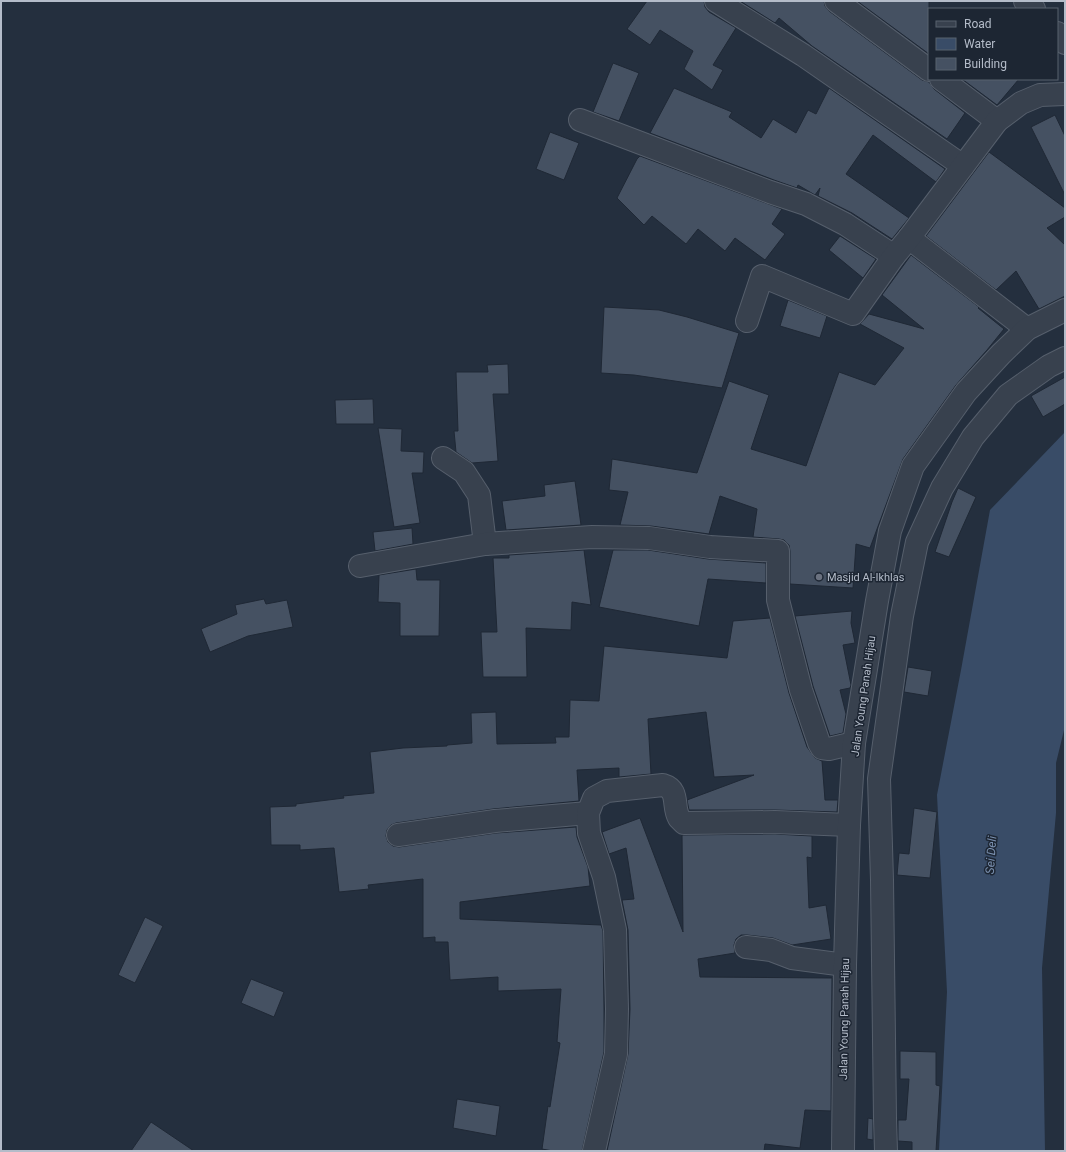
<svg xmlns="http://www.w3.org/2000/svg" width="1066" height="1152" viewBox="0 0 1066 1152" font-family="Roboto,sans-serif">
  <style>
    .water { fill: #394c67 }
    .building { fill: #455162; stroke: #1f2835 }
    .lines { fill: none; stroke-linecap: round; stroke-linejoin: round }
    .minor-casing { stroke: #565f6c; stroke-width: 24 }
    .tertiary-casing { stroke: #565f6c; stroke-width: 24 }
    .minor { stroke: #38414e; stroke-width: 22 }
    .tertiary { stroke: #38414e; stroke-width: 22 }
    .worship-dot { fill: #6b7280; stroke: #1d2633; stroke-width: 1.5 }
    .labels { text-anchor: middle; stroke-width: 3; stroke-linejoin: round; paint-order: stroke }
    .poi-label { font-size: 11px; fill: #b4bcc9; stroke: #1d2633; text-anchor: start }
    .street-label { font-size: 11px; fill: #b4bcc9; stroke: #1d2633 }
    .water-label { font-size: 12px; font-style: italic; fill: #7c92b1; stroke: #1d2633 }
  </style>
  <rect width="100%" height="100%" fill="#242f3e"/>
  <!-- water -->
  <path class="water" d="M 1065,432 L 1065,726 L 1056,763 L 1056,813 L 1042,968 L 1045,1151 L 939,1151 L 947,992 L 937,795 L 961,670 L 990,510 Z"/>
  <!-- building -->
  <g class="building">
    <path d="M 647,1 L 704,1 L 705,7 L 709,12 L 736,28 L 713,65 L 723,70 L 712,90 L 684,69 L 693,51 L 660,30 L 650,45 L 627,29 Z"/>
    <path d="M 740,1 L 824,1 L 825,6 L 829,11 L 922,80 L 929,82 L 934,89 L 965,113 L 947,139 L 812,46 L 779,18 L 775,23 Z"/>
    <path d="M 857,1 L 929,1 L 929,54 Z"/>
    <path d="M 613,63 L 639,73 L 619,121 L 593,112 Z"/>
    <path d="M 962,79 L 1019,79 L 997,105 Z"/>
    <path d="M 674,88 L 732,112 L 729,117 L 761,138 L 773,119 L 796,133 L 808,110 L 816,114 L 829,88 L 945,169 L 936,182 L 873,135 L 846,174 L 909,218 L 892,239 L 852,213 L 818,196 L 820,188 L 815,195 L 798,185 L 797,188 L 774,180 L 650,133 Z"/>
    <path d="M 1055,115 L 1065,136 L 1065,195 L 1031,127 Z"/>
    <path d="M 550,132 L 579,143 L 564,180 L 536,169 Z"/>
    <path d="M 989,152 L 1065,208 L 1065,217 L 1047,228 L 1065,245 L 1065,296 L 1039,309 L 1016,271 L 996,290 L 926,236 Z"/>
    <path d="M 640,156 L 782,209 L 772,224 L 785,234 L 765,260 L 735,238 L 725,251 L 698,229 L 686,244 L 652,216 L 644,225 L 617,198 L 637,159 Z"/>
    <path d="M 840,236 L 876,259 L 863,278 L 829,250 Z"/>
    <path d="M 911,255 L 979,307 L 978,308 L 1004,329 L 987,350 L 956,385 L 903,459 L 870,548 L 856,544 L 853,588 L 790,584 L 790,551 L 789,545 L 784,540 L 779,539 L 753,537 L 757,509 L 720,496 L 709,534 L 651,526 L 620,525 L 628,492 L 609,490 L 612,459 L 697,473 L 729,381 L 769,395 L 751,449 L 806,466 L 839,372 L 875,385 L 904,348 L 860,324 L 869,314 L 924,329 L 882,295 Z"/>
    <path d="M 788,300 L 827,316 L 820,338 L 780,326 Z"/>
    <path d="M 604,307 L 659,310 L 687,317 L 739,333 L 722,388 L 634,375 L 601,373 Z"/>
    <path d="M 508,364 L 509,394 L 493,394 L 498,461 L 472,463 L 456,452 L 454,431 L 458,431 L 456,372 L 488,372 L 487,365 Z"/>
    <path d="M 1065,377 L 1065,404 L 1043,417 L 1031,396 Z"/>
    <path d="M 373,399 L 374,424 L 336,424 L 335,400 Z"/>
    <path d="M 378,428 L 402,429 L 401,451 L 424,452 L 423,473 L 412,473 L 420,523 L 394,527 Z"/>
    <path d="M 575,481 L 581,525 L 506,530 L 502,501 L 545,496 L 544,485 Z"/>
    <path d="M 958,488 L 976,497 L 949,557 L 935,552 L 952,502 Z"/>
    <path d="M 412,528 L 413,544 L 375,551 L 373,532 Z"/>
    <path d="M 584,550 L 591,605 L 572,602 L 571,630 L 526,628 L 527,677 L 483,677 L 481,632 L 497,632 L 493,558 L 509,558 L 509,555 Z"/>
    <path d="M 613,550 L 648,550 L 708,559 L 766,563 L 766,583 L 708,579 L 699,626 L 599,607 Z"/>
    <path d="M 416,569 L 417,580 L 440,580 L 439,636 L 400,636 L 400,603 L 378,602 L 379,575 Z"/>
    <path d="M 264,599 L 266,604 L 287,600 L 293,627 L 248,636 L 210,652 L 201,629 L 237,614 L 235,605 Z"/>
    <path d="M 852,611 L 851,623 L 855,643 L 843,645 L 851,685 L 850,688 L 840,690 L 846,714 L 843,733 L 830,736 L 813,686 L 795,616 Z"/>
    <path d="M 770,618 L 789,693 L 807,747 L 815,758 L 822,761 L 825,800 L 838,800 L 837,812 L 775,810 L 689,810 L 687,800 L 754,775 L 714,777 L 706,712 L 648,719 L 651,774 L 619,777 L 619,768 L 577,770 L 579,801 L 493,809 L 396,823 L 391,825 L 387,830 L 386,836 L 388,842 L 393,846 L 399,847 L 496,833 L 576,827 L 577,837 L 588,867 L 590,886 L 460,902 L 460,919 L 601,925 L 603,931 L 604,1009 L 604,1052 L 582,1151 L 553,1151 L 542,1149 L 548,1106 L 550,1107 L 560,1043 L 557,1042 L 561,989 L 498,991 L 498,977 L 450,980 L 448,942 L 435,942 L 435,937 L 423,938 L 423,879 L 368,885 L 369,889 L 339,892 L 334,848 L 300,850 L 300,845 L 271,845 L 270,807 L 296,806 L 296,804 L 344,798 L 343,796 L 374,793 L 370,752 L 403,748 L 447,746 L 447,745 L 472,743 L 471,713 L 496,712 L 497,744 L 556,743 L 555,737 L 569,737 L 570,700 L 599,701 L 604,646 L 727,658 L 733,621 Z"/>
    <path d="M 908,667 L 932,671 L 928,696 L 904,692 Z"/>
    <path d="M 914,808 L 937,812 L 930,878 L 897,875 L 899,853 L 909,854 Z"/>
    <path d="M 640,818 L 683,932 L 682,835 L 775,834 L 812,836 L 812,858 L 807,857 L 809,908 L 826,905 L 831,939 L 792,945 L 773,938 L 747,935 L 741,935 L 736,939 L 734,945 L 735,953 L 698,959 L 700,977 L 832,978 L 831,1111 L 805,1110 L 800,1148 L 765,1144 L 764,1151 L 607,1151 L 628,1054 L 630,1009 L 628,930 L 622,900 L 634,899 L 626,848 L 609,854 L 602,832 Z"/>
    <path d="M 145,917 L 163,926 L 135,983 L 118,975 Z"/>
    <path d="M 251,979 L 284,992 L 274,1017 L 241,1003 Z"/>
    <path d="M 900,1051 L 936,1052 L 936,1085 L 940,1086 L 936,1151 L 912,1151 L 912,1142 L 898,1141 L 898,1120 L 906,1120 L 909,1079 L 900,1079 Z"/>
    <path d="M 457,1099 L 500,1106 L 496,1136 L 453,1128 Z"/>
    <path d="M 868,1118 L 873,1119 L 873,1140 L 867,1139 Z"/>
    <path d="M 151,1122 L 194,1151 L 131,1151 Z"/>
  </g>
  <g class="lines">
    <!-- minor casing -->
    <g class="minor-casing">
      <g id="minor">
        <path d="M 716,1 L 803,55 L 963,166"/>
        <path d="M 836,1 L 929,70"/>
        <path d="M 1025,1 L 1034,9"/>
        <path d="M 1057,33 L 1065,43"/>
        <path d="M 941,79 L 997,121"/>
        <path d="M 580,120 L 770,192 L 806,204 L 845,224 L 894,256"/>
        <path d="M 909,238 L 1027,329"/>
        <path d="M 747,321 L 762,276 L 853,314 L 894,256 L 909,238 L 997,121 L 1021,103 L 1040,95 L 1065,94"/>
        <path d="M 443,458 L 464,472 L 479,495 L 485,544"/>
        <path d="M 360,566 L 485,544 L 592,537 L 649,538 L 710,547 L 778,551 L 778,600 L 801,690 L 819,743 L 822,748 L 829,749 L 854,743"/>
        <path d="M 398,835 L 495,821 L 588,813"/>
        <path d="M 746,947 L 771,950 L 792,958 L 845,965"/>
        <path d="M 594,1151 L 616,1054 L 617,1009 L 615,930 L 604,877 L 589,833 L 588,813 L 594,798 L 607,791 L 663,785 C 680,790 672,806 679,818 C 681,820 682,821 684,823 L 775,822 L 849,825"/>
        <path d="M 886,1151 L 885,1118 L 882,880 L 879,779 L 902,616 L 917,542 L 942,488 L 973,437 L 1008,395 L 1049,366 L 1065,358"/>
      </g>
    </g>
    <!-- tertiary casing -->
    <g class="tertiary-casing">
      <path id="tertiary" d="M 843,1151 L 845,965 L 849,825 L 854,743 L 877,601 L 890,531 L 913,466 L 966,392 L 1001,354 L 1027,329 L 1065,310"/>
    </g>
    <!-- minor -->
    <use href="#minor" class="minor"/>
    <!-- tertiary -->
    <use href="#tertiary" class="tertiary"/>
  </g>
  <!-- markers -->
  <circle class="worship-dot" cx="819" cy="577" r="4"/>
  <g class="labels">
    <!-- poi labels -->
    <g class="poi-label">
      <text x="827" y="581">Masjid Al-Ikhlas</text>
    </g>
    <!-- street labels -->
    <g class="street-label">
      <text transform="translate(863 696) rotate(-82)" y="4">Jalan Young Panah Hijau</text>
      <text transform="translate(844 1019) rotate(-89)" y="4">Jalan Young Panah Hijau</text>
    </g>
    <!-- water labels -->
    <g class="water-label">
      <text transform="translate(991 855) rotate(-86)" y="4">Sei Deli</text>
    </g>
  </g>
  <!-- border -->
  <rect width="1066" height="1152" fill="none" stroke="#b4bcc9" stroke-width="4"/>
  <!-- legend -->
  <rect x="928" y="8" width="130" height="72" fill="#1d2633" stroke="#59626f"/>
  <rect x="936" y="21" width="20" height="6" fill="#38414e" stroke="#59626f"/>
  <text x="964" y="28" font-size="12" fill="#b4bcc9">Road</text>
  <rect x="936" y="38" width="20" height="12" fill="#394c67" stroke="#59626f"/>
  <text x="964" y="48" font-size="12" fill="#b4bcc9">Water</text>
  <rect x="936" y="58" width="20" height="12" fill="#455162" stroke="#59626f"/>
  <text x="964" y="68" font-size="12" fill="#b4bcc9">Building</text>
</svg>
